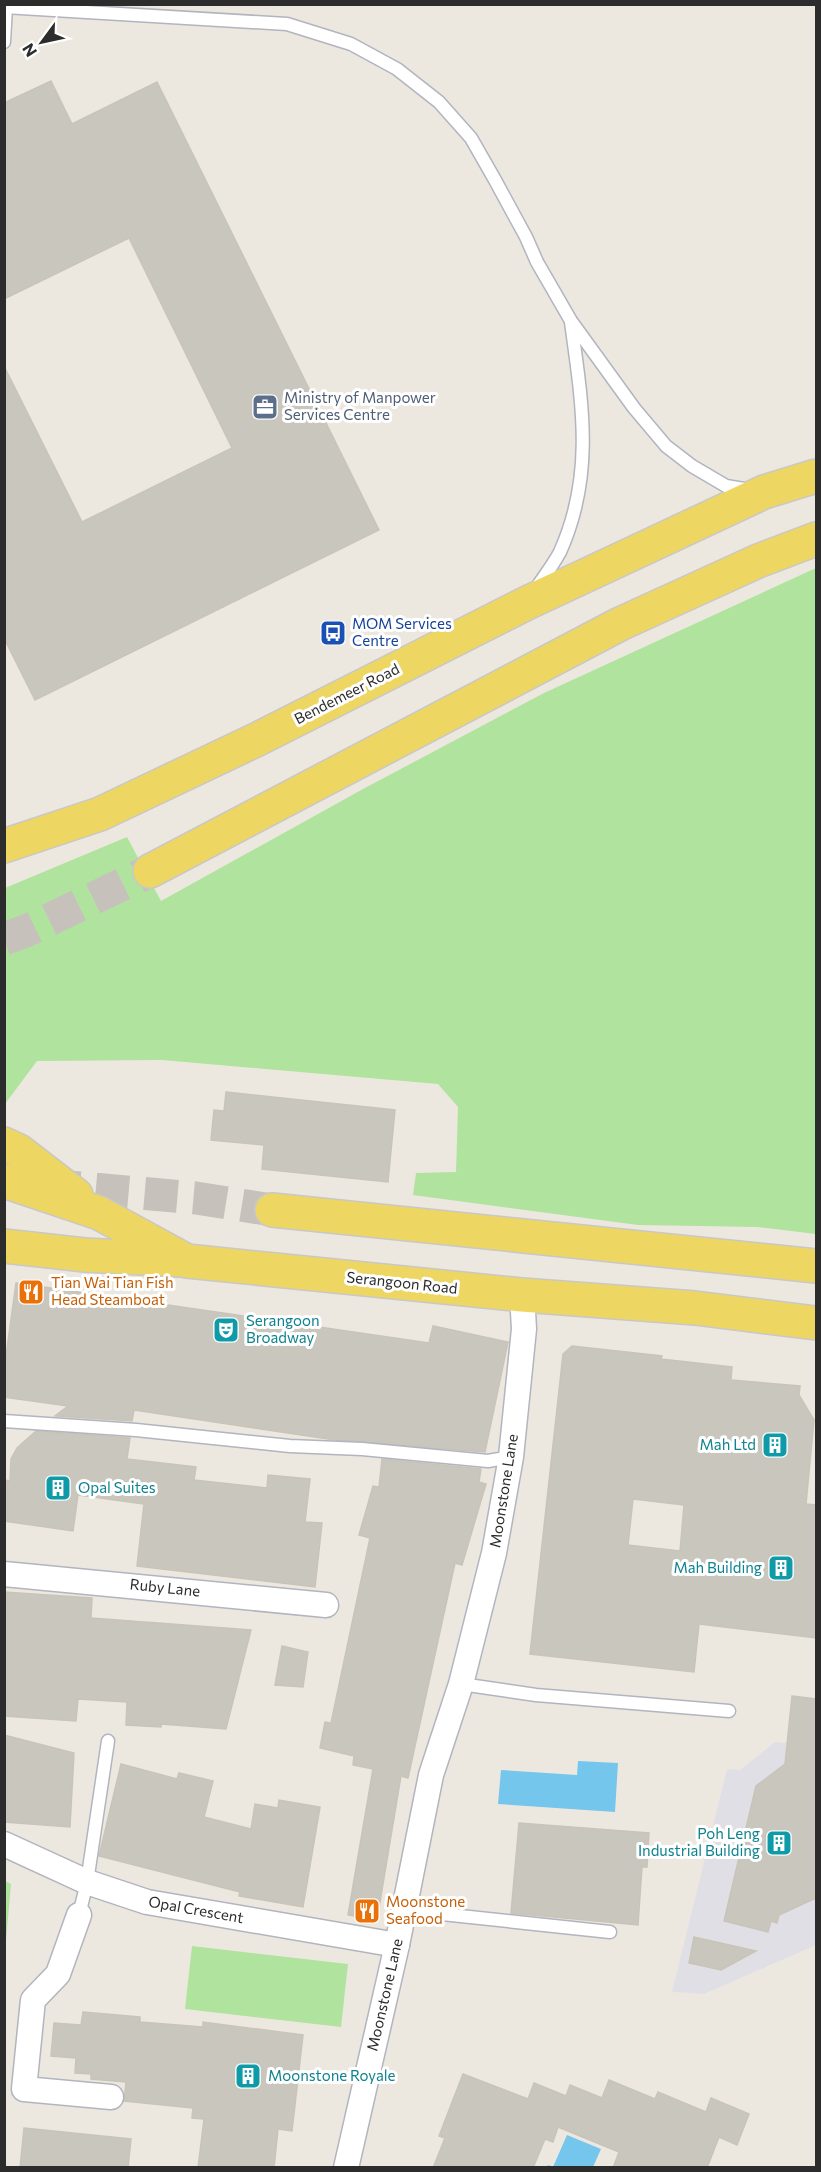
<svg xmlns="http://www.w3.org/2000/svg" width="821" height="2172" viewBox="0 0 821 2172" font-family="Commissioner,sans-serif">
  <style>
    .industrial { fill: #e1dfe6 }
    .green { fill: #b0e39d }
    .water { fill: #74c6ed }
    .building { fill: #c9c6bd; stroke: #c9c4b8; stroke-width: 1.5; fill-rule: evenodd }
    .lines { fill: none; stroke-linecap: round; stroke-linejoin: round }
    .primary-tunnel { stroke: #c6c2bb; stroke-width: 33; stroke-dasharray: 33 16; stroke-linecap: butt }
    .service-casing { stroke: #b2b4bf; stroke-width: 15 }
    .minor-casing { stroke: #b2b4bf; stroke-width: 27 }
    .primary-casing { stroke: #c8c8c8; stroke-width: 36 }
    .service { stroke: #fff; stroke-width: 12 }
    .minor { stroke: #fff; stroke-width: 24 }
    .primary { stroke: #eed663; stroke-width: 33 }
    .labels { text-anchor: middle; stroke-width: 6; stroke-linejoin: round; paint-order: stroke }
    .service-label { font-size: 15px; fill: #4e5e75; stroke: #fff; text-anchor: start }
    .transit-label { font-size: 15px; fill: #164399; stroke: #fff; text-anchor: start }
    .street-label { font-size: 15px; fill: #2c2c2c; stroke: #fff }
    .food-label { font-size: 15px; fill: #c56008; stroke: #fff; text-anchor: start }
    .culture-label { font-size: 15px; fill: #0d838f; stroke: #fff; text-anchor: start }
  </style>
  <rect width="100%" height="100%" fill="#ede8df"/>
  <!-- industrial -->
  <path class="industrial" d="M 775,1742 L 816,1746 L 816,1945 L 704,1994 L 672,1992 L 727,1769 L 740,1770 Z"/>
  <!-- green -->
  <g class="green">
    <path d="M 816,568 L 816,1234 L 757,1227 L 638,1225 L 413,1195 L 416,1173 L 456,1172 L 458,1107 L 438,1084 L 162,1060 L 37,1061 L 5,1104 L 5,888 L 127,837 L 161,901 L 363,789 L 544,693 Z"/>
    <path d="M 5,1881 L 11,1884 L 5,1952 Z"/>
    <path d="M 192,1946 L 348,1964 L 341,2027 L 185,2009 Z"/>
  </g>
  <!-- water -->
  <g class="water">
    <path d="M 578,1761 L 618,1763 L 615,1812 L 498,1804 L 501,1770 L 577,1775 Z"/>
    <path d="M 567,2135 L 601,2149 L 593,2167 L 547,2167 L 548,2165 L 553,2167 Z"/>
  </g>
  <!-- building -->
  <g class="building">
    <path d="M 51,81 L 72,124 L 157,82 L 379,530 L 35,700 L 4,638 L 4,366 L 82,522 L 232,448 L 129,238 L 4,299 L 4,103 Z"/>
    <path d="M 226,1092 L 395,1110 L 388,1182 L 262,1169 L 264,1145 L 211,1140 L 214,1110 L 224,1111 Z"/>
    <path d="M 16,1283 L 429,1343 L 433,1326 L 508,1342 L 485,1452 L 335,1440 L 134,1410 L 132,1421 L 55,1416 L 68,1406 L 4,1397 L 4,1370 Z"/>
    <path d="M 572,1346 L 662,1356 L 661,1359 L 732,1367 L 731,1380 L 800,1386 L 799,1395 L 814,1420 L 806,1504 L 816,1505 L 816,1638 L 699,1624 L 694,1672 L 530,1654 L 563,1354 ZM 633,1499 L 684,1505 L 680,1551 L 628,1545 Z"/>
    <path d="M 36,1431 L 130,1438 L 127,1459 L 196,1467 L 194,1480 L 267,1488 L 268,1475 L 310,1479 L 305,1522 L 322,1523 L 315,1587 L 137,1566 L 144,1504 L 78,1495 L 73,1531 L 4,1521 L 4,1480 L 10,1481 L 11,1459 L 17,1448 Z"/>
    <path d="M 382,1459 L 481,1469 L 479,1482 L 486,1484 L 462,1565 L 455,1563 L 408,1778 L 401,1776 L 377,1920 L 348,1915 L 373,1769 L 353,1765 L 354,1756 L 320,1748 L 325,1722 L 331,1723 L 370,1538 L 359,1535 L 373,1486 L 379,1487 Z"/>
    <path d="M 4,1592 L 92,1598 L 91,1618 L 251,1630 L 226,1729 L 161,1724 L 161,1727 L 126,1725 L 127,1702 L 78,1699 L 76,1721 L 4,1716 Z"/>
    <path d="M 282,1646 L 308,1652 L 303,1687 L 275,1685 Z"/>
    <path d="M 792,1696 L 816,1699 L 816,1898 L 779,1915 L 777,1923 L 771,1921 L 768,1932 L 724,1921 L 756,1786 L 785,1764 Z"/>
    <path d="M 4,1735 L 74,1753 L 70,1827 L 4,1822 Z"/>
    <path d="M 121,1764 L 177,1779 L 179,1773 L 213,1781 L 204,1817 L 251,1829 L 255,1804 L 278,1808 L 279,1800 L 320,1807 L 303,1907 L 239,1896 L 240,1892 L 99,1856 Z"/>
    <path d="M 519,1823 L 649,1833 L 647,1867 L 642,1867 L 638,1925 L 511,1913 Z"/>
    <path d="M 694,1937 L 756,1951 L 721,1970 L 689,1963 Z"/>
    <path d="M 83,2012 L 140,2017 L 140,2022 L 203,2027 L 203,2022 L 303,2035 L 292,2131 L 278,2129 L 274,2168 L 198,2168 L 204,2119 L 192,2118 L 193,2108 L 124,2101 L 126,2082 L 91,2079 L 91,2074 L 75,2073 L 76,2058 L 51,2056 L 54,2023 L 81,2025 Z"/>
    <path d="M 463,2074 L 528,2099 L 534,2083 L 566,2096 L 570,2085 L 602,2098 L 609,2080 L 655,2099 L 658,2092 L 706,2112 L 711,2098 L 749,2114 L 737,2145 L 719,2137 L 707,2168 L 613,2168 L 619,2152 L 558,2127 L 553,2142 L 545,2139 L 533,2168 L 433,2168 L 445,2138 L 439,2136 Z"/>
    <path d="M 24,2128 L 131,2139 L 128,2168 L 20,2168 Z"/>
  </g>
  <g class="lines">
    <!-- primary-tunnel -->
    <g class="primary-tunnel">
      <path d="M 4,939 L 28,930 L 150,871"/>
      <path d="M 47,1185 L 196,1198 L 272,1210"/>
    </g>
    <!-- service casing -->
    <g class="service-casing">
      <g id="service">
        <path d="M 4,7 L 287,24 L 351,44 L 397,69 L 439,102 L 471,138 L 495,180 L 526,237 L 537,262 L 571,321 L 634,408 L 666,446 L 692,466 L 726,486 L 750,490"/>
        <path d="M 4,42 L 6,7"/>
        <path d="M 535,590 C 543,578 553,565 560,552 C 595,474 582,403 571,322"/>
        <path d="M 4,1421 L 136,1430 L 290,1446 L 362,1449 L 488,1461 L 511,1457"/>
        <path d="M 461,1684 L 536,1695 L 729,1711"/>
        <path d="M 404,1910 L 610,1932"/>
        <path d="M 79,1915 L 87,1882 L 108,1741"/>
      </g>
    </g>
    <!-- minor casing -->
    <g class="minor-casing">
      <g id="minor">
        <path d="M 4,1574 L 326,1605"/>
        <path d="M 4,1844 L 87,1882 L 147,1902 L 397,1945"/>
        <path d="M 79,1915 L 58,1974 L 33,2000 L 24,2089 L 111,2097"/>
        <path d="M 346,2168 L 397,1945 L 431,1775 L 461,1684 L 494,1553 L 511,1457 L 524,1329 L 522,1295"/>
      </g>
    </g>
    <!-- primary casing -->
    <g class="primary-casing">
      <g id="primary">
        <path d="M 4,846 L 100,814 L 258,739 L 527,603 L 764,492 L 816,476"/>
        <path d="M 150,871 L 620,624 L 758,561 L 816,539"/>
        <path d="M 4,1144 L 19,1151 L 76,1195"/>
        <path d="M 4,1181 L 99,1213 L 187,1261 L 522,1295 L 695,1308 L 816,1323"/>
        <path d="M 272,1210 L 816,1266"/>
        <path d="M 4,1246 L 85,1255 L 179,1260"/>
      </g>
    </g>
    <!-- service -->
    <use href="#service" class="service"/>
    <!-- minor -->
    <use href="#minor" class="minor"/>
    <!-- primary -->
    <use href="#primary" class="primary"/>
  </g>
  <!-- icons -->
  <defs>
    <g id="office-square" transform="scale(1.35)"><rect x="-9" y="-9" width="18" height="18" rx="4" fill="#5c6f8a" stroke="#fff"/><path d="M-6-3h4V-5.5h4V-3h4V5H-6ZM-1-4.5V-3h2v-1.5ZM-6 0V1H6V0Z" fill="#fff"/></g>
    <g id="bus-square" transform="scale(1.35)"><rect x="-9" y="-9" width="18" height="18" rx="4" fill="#1a4fb4" stroke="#fff"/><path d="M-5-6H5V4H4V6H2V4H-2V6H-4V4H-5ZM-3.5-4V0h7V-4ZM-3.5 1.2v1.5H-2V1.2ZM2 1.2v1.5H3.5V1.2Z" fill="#fff"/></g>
    <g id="restaurant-square" transform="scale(1.35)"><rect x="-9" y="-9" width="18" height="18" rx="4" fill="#e8710a" stroke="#fff"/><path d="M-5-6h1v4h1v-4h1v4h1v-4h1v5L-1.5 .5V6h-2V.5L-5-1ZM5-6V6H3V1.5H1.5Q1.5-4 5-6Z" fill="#fff"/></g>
    <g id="theatre-square" transform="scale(1.35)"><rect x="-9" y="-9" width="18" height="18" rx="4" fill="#0f9aa8" stroke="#fff"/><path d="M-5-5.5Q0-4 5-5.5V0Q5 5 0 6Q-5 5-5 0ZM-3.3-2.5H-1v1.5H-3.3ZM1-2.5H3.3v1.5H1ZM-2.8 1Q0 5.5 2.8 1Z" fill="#fff"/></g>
    <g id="building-square" transform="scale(1.35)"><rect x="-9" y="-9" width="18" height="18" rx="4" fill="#0f9aa8" stroke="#fff"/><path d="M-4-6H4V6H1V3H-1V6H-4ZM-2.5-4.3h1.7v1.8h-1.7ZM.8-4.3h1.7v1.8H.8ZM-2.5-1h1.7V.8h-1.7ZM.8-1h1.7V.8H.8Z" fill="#fff"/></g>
  </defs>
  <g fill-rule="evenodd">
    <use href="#office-square" x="265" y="407"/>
    <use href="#bus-square" x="333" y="633"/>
    <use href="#restaurant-square" x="31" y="1292"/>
    <use href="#theatre-square" x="226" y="1330"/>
    <use href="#building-square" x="775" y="1445"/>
    <use href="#building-square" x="58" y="1488"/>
    <use href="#building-square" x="781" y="1568"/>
    <use href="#building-square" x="779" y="1843"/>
    <use href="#restaurant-square" x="367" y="1911"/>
    <use href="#building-square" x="248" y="2076"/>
  </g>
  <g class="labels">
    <!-- service labels -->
    <g class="service-label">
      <text x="284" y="403">Ministry of Manpower<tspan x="284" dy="17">Services Centre</tspan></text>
    </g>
    <!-- transit labels -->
    <g class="transit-label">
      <text x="352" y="629">MOM Services<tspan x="352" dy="17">Centre</tspan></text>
    </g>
    <!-- street labels -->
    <g class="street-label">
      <text transform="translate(347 694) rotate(-27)" y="5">Bendemeer Road</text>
      <text transform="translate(402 1283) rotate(6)" y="5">Serangoon Road</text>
      <text transform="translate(504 1491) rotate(-81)" y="5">Moonstone Lane</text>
      <text transform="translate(165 1588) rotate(6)" y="5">Ruby Lane</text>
      <text transform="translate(196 1910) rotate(10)" y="5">Opal Crescent</text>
      <text transform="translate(385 1995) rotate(-77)" y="5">Moonstone Lane</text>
    </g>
    <!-- food labels -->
    <g class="food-label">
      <text x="51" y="1288">Tian Wai Tian Fish<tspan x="51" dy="17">Head Steamboat</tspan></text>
      <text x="386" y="1907">Moonstone<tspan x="386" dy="17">Seafood</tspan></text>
    </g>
    <!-- culture labels -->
    <g class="culture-label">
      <text x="246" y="1326">Serangoon<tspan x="246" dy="17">Broadway</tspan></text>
      <text x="756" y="1450" text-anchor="end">Mah Ltd</text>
      <text x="78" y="1493">Opal Suites</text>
      <text x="762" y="1573" text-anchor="end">Mah Building</text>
      <text x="760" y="1839" text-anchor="end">Poh Leng<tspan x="760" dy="17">Industrial Building</tspan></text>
      <text x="268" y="2081">Moonstone Royale</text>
    </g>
  </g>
  <!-- border -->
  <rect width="821" height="2172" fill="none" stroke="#2c2c2c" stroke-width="12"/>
  <!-- north arrow -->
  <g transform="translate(42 42) rotate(237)" stroke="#ffffff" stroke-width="4.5" paint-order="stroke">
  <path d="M0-4.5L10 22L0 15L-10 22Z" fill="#2c2c2c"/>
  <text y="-9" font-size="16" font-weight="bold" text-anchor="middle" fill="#2c2c2c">N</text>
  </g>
</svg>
